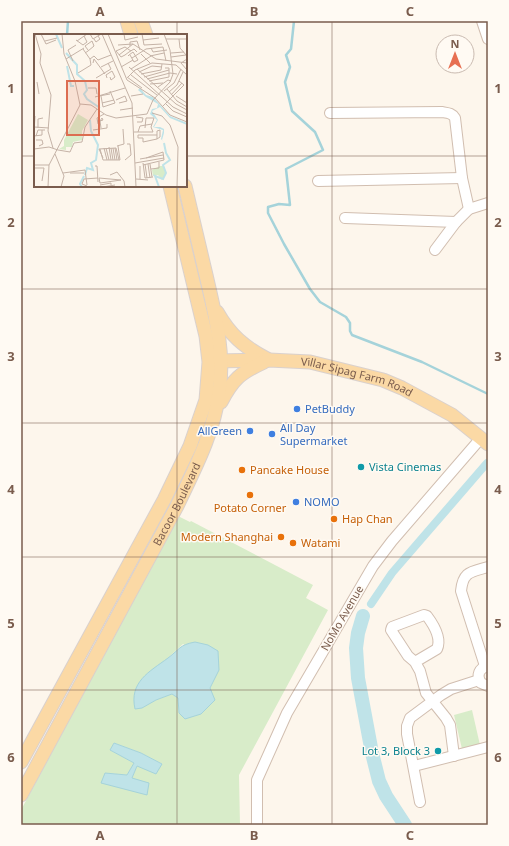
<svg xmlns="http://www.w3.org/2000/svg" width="509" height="846" viewBox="0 0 509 846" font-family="'Noto Sans',sans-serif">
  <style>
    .green { fill: #d8ecc9; fill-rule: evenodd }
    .water { fill: #bfe3e8; stroke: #a5d3da }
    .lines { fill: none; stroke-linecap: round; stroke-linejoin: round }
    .stream { stroke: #a5d3da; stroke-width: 2.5 }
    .canal { stroke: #bfe3e8; stroke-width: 8 }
    .river { stroke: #bfe3e8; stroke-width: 14 }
    .minor-casing { stroke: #d1beb0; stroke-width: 12 }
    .major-casing { stroke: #dad1cd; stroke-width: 15 }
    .minor { stroke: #fff; stroke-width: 10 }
    .major { stroke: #fbd9a5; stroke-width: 13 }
    .grid { fill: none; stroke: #7a5c4d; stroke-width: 1; stroke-opacity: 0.55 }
    .shop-dot { fill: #3f7fe0; stroke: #fffaf3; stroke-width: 1.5 }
    .culture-dot { fill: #0f9aa8; stroke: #fffaf3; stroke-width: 1.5 }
    .food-dot { fill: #e8710a; stroke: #fffaf3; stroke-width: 1.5 }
    .labels { text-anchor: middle; stroke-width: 3; stroke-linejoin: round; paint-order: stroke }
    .street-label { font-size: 11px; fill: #7a5c4d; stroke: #fffaf3 }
    .shop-label { font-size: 11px; fill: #366cbe; stroke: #fffaf3; text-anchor: start }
    .culture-label { font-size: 11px; fill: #0d838f; stroke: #fffaf3; text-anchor: start }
    .food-label { font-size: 11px; fill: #c56008; stroke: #fffaf3; text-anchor: start }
    .inset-river { fill: none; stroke: #bfe3e8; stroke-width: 2 }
    .inset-road { fill: none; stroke: #c5b3a7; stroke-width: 1 }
    .view { fill: #dc6d51; fill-opacity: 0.15; stroke: #dc6d51; stroke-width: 2 }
    .inset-edge { fill: none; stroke: #7a5c4d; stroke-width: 2 }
    .neatline { fill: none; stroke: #7a5c4d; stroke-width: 1.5 }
    .grid-label { font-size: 13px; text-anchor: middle; font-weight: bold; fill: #7a5c4d }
  </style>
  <rect width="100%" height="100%" fill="#fdf6ec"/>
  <!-- green -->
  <g class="green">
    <path d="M 178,516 L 190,522 L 191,521 L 313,585 L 306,598 L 328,610 L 239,775 L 240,825 L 21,825 L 21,810 ZM 183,644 L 218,670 L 210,688 L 179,713 L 178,698 L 172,694 L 156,700 L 142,707 L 135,709 L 169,657 ZM 114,743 L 141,753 L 162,764 L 137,766 L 132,778 L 106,773 L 127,775 L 134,763 L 110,750 Z"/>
    <path d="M 472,710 L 480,745 L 462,749 L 454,715 Z"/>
  </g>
  <!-- water -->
  <g class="water">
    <path d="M 195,642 L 208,645 L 218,651 L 219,670 L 210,688 L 215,700 L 201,714 L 185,719 L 179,713 L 178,698 L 172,694 L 156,700 L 142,708 L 135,709 C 129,682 149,672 168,658 C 180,649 179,645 195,642 Z"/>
    <path d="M 114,743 L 141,753 L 162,764 L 156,774 L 137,766 L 132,778 L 149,783 L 147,795 L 101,783 L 105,773 L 127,775 L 134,763 L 110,750 Z"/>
  </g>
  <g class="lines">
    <!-- stream -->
    <g class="stream">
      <path d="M 294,21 L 291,49 L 286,55 L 290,67 L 285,82 L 292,111 L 315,132 L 323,150 L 286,169 L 290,205 L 279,204 L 268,207 L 268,213 L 284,244 L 310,289 L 320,302 L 346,317 L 350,323 L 350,331 L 352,335 L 422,362 L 488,394"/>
      <path d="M 67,35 L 68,21"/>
    </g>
    <!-- canal -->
    <path class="canal" d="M 371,604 L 392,573 L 487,463"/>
    <!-- river -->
    <path class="river" d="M 363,616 L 358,633 L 356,648 L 358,678 L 372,753 L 379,781 L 386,796 L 405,825"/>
    <!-- minor casing -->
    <g class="minor-casing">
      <g id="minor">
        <path d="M 482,21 L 488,39"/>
        <path d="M 330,113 L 442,112 C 448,113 452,113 455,118 L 462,178 L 469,209"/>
        <path d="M 318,181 L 462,178"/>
        <path d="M 345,218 L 456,222"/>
        <path d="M 435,250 L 456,222 L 469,209 L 488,203"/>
        <path d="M 415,662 L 437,649 C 442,638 433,624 427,616 L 424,615 L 392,627 L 391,630 L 408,656 L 415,662 L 420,671 L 426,693 L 446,718 L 450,725 L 454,756"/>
        <path d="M 485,666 L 461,591 C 463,571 471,572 488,567"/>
        <path d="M 488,666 C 479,668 476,675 481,683 L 488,686"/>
        <path d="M 414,766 L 488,747"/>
        <path d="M 420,802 L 407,734 L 407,726 L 410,718 L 441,695 L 451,689 L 479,680"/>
        <path d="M 257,825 L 257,780 L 287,713 L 373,566 L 392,541 L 481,438"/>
      </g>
    </g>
    <!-- major casing -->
    <g class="major-casing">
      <g id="major">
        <path d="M 127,21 L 131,35"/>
        <path d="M 141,21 L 146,35"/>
        <path d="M 217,312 C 230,335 244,347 267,359"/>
        <path id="s1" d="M 213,361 L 269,360 L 310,362 L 383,380 L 402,388 L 452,415 L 488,444"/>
        <path d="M 221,402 C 233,379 240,373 264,362"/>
        <path d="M 21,762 L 164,500 L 190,446 L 206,400 L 209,362 L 206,336 L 170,186"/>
        <path id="s2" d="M 21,795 L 177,506 C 194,470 214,433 219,392 C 225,352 215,314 206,275 C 199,245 192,216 185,186"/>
      </g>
    </g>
    <!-- minor -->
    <use href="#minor" class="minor"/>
    <!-- major -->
    <use href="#major" class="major"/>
  </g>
  <!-- grid -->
  <path class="grid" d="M 177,21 L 177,35M 332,21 L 332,825M 21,156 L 35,156M 186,156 L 488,156M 177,186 L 177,825M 21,289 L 488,289M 21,423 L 488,423M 21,557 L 488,557M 21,690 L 488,690"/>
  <!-- markers -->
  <g class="shop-dot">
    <circle cx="297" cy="409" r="4"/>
    <circle cx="250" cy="431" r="4"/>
    <circle cx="272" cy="434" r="4"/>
    <circle cx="296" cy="502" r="4"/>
  </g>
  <g class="culture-dot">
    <circle cx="361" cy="467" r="4"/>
    <circle cx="438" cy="751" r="4"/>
  </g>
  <g class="food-dot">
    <circle cx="242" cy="470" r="4"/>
    <circle cx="250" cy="495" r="4"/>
    <circle cx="334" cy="519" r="4"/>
    <circle cx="281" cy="537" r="4"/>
    <circle cx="293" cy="543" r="4"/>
  </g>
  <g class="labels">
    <!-- street labels -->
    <g class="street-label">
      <text dy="4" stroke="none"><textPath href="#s1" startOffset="146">Villar Sipag Farm Road</textPath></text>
      <text dy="4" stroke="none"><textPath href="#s2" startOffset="330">Bacoor Boulevard</textPath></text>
      <text transform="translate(342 618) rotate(-60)" y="4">NoMo Avenue</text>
    </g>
    <!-- shop labels -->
    <g class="shop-label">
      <text x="305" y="413">PetBuddy</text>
      <text x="280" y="432">All Day<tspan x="280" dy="13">Supermarket</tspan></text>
      <text x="242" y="435" text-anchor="end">AllGreen</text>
      <text x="304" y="506">NOMO</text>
    </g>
    <!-- culture labels -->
    <g class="culture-label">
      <text x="369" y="471">Vista Cinemas</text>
      <text x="430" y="755" text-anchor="end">Lot 3, Block 3</text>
    </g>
    <!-- food labels -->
    <g class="food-label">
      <text x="250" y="474">Pancake House</text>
      <text x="250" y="512" text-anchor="middle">Potato Corner</text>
      <text x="342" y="523">Hap Chan</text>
      <text x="273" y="541" text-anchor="end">Modern Shanghai</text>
      <text x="301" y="547">Watami</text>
    </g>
  </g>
  <!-- overview -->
  <g transform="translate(34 34)">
    <rect width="153" height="153" fill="#fdf6ec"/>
    <path d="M 44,80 L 54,86 L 48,97 L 48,106 L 39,108 L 38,113 L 32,113 L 32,116 L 25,115 L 30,112 L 30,106 ZM 126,132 L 129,132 L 132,139 L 128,146 L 124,141 L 119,142 L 118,136 Z" fill="#d8ecc9"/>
    <path d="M 106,54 L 112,61 L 119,63 L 136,82 L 153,89 L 153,91 L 136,84 L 126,73 L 118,77 L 124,86 L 120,93 L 126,93 L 130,95 L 130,99 L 128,106 L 132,111 L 127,105 L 129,96 L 119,93 L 123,86 L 116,80 L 118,75 L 123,74 L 124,70 L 112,63 L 104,56 Z" fill="#bfe3e8"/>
    <path class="inset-river" d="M 22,0 L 28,14M 32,19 L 43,31 L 43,40 L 51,47 L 53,56 L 50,60 L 53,65 L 66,74M 33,32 L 37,52 L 40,52M 51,141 L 53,134 L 59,136 L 57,129 L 62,126 L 64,111 L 57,97 L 56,86M 48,153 L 46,150 L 50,142M 125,153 L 121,142 L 129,145 L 132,139 L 129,131 L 136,126 L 132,119 L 130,109"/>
    <path class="inset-road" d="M 1,0 L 7,20 L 6,29 L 17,61 L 14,97 L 19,114M 7,0 L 12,10 L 22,6M 56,0 L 59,5 L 67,0M 68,0 L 98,69 L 102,153M 74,0 L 93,46 L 121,64M 90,0 L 91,6 L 104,3M 108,0 L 110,11 L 128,10M 60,5 L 62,8 L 66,5 L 64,2M 132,5 L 152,5M 145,5 L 146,14 L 153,22M 42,6 L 49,11 L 53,8 L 50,2M 109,6 L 125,4M 11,7 L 23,4M 43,7 L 53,0M 84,11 L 99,10 L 122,25 L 153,29M 96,12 L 96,8 L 103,7 L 106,16M 117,14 L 119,18 L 133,16M 49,15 L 56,25 L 60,22 L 64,26 L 77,21M 97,17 L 91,13 L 82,17 L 87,23 L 91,21 L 95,18 L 100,15 L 103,18M 51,19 L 54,17 L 60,12 L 58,7 L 51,12 L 54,16M 137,19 L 150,18M 107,20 L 116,29M 85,21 L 99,10M 94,22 L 95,21 L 99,18 L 104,26 L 100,28 L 96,21M 116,22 L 130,19M 137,23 L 152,21M 98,24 L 112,15 L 129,13 L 132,27M 32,25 L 50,14M 153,25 L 147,29 L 153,36M 39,27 L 34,16 L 42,11M 59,29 L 60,25 L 71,40M 67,33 L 79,27M 87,33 L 99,26M 95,33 L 139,73 L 153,80M 97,35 L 117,22M 103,35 L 142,70 L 153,76M 105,38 L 118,32 L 128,33M 44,39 L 57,31 L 56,25M 107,40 L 127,36 L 128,30M 97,41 L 123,61M 93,43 L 108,54M 94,43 L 101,36 L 118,29 L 142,31 L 153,41M 110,43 L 135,36M 62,44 L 77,35 L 74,29M 73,44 L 72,41 L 78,37 L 81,43 L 77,46 L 76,43M 113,45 L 136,39 L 143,40M 115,47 L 135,43 L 135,34 L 131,34M 3,48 L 5,60M 116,50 L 129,49M 124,53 L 134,46 L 137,47M 54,54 L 62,54 L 63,60M 133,55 L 143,67 L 153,73M 130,57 L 140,49 L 147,35M 135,58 L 143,51 L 149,38M 64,60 L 65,62 L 76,60M 137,61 L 148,49M 67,62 L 69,73 L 81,69 L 76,57M 97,62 L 109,60M 142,62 L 153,69M 61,63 L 91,54M 121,64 L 136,81 L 153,88M 82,66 L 91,62 L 93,67 L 85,69M 68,69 L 80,66M 46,70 L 57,71 L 72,81 L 82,84 L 113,80 L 119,66 L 136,48 L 139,40 L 136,16 L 130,0M 132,70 L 139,77 L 153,83M 128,73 L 150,51 L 145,47M 86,76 L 99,74M 118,79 L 128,82 L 136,91 L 144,113 L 143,153M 102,83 L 109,84 L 108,88 L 103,88M 66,87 L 68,84 L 69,86 L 66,87 L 67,94M 64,90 L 63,84 L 70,80M 0,93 L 15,94M 4,94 L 4,85 L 9,84M 59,96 L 73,94 L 73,90M 0,98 L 1,82M 100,98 L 119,98 L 117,93 L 120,84 L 112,84 L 111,94M 104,98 L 106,92 L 118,90M 0,102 L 8,101 L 8,96M 2,102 L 4,96 L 11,96M 109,104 L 104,104 L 104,101 L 123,101 L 123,105 L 126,103 L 126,96 L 123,97 L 123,101M 109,104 L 109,108 L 123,105M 2,106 L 8,106 L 9,110 L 5,112M 83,112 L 90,110 L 89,95M 75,113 L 77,126M 70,114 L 73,126M 72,114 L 75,126M 77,114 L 79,126M 79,114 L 81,126M 81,114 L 83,126M 0,115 L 15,113 L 24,116M 66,115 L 69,126 L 86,126 L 84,112M 24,116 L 36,118 L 40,109 L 48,108 L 51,93 L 63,75M 21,120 L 30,142 L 27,153M 69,124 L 65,115 L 82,114 L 85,126M 106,125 L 129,121M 91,126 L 97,121 L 96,110 L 93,110M 101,129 L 130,124M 109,129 L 111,144 L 119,143M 111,130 L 113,144M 114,130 L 116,144M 116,130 L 118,143M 0,131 L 15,131M 109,131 L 130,126 L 129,118 L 112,124M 61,132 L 63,132 L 64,148M 106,132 L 106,145M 0,134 L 10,134 L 8,147M 117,135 L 125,134 L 125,128M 29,139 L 51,136 L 53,151M 36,139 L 50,139M 76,141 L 83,138 L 90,147 L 91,153M 65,144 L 87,146 L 66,149 L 65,144M 102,145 L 114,146M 66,151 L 77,149 L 77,151M 53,152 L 48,150 L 50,145 L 64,144M 14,153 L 15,131 L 46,71 L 41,47 L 30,20 L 28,0M 69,153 L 81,151"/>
    <path class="view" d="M 33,47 L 65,47 L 65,101 L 33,101 Z"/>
    <rect width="153" height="153" class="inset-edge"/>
  </g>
  <!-- border -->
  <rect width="509" height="846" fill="none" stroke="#fffaf3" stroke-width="44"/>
  <!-- north arrow -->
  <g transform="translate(455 54)"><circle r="19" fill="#fffaf3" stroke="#cabbb1"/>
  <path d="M0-3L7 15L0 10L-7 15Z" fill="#e76f51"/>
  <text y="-6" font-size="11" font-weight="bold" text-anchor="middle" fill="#7a5c4d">N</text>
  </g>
  <rect x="22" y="22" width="465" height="802" class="neatline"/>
  <g class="grid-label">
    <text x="100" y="16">A</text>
    <text x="254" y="16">B</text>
    <text x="410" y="16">C</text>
    <text x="11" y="93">1</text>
    <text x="498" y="93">1</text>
    <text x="11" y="227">2</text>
    <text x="498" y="227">2</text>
    <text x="11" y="361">3</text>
    <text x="498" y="361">3</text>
    <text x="11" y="494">4</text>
    <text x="498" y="494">4</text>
    <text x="11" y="628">5</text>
    <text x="498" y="628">5</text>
    <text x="11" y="762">6</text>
    <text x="498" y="762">6</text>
    <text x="100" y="840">A</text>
    <text x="254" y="840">B</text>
    <text x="410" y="840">C</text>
  </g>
</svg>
